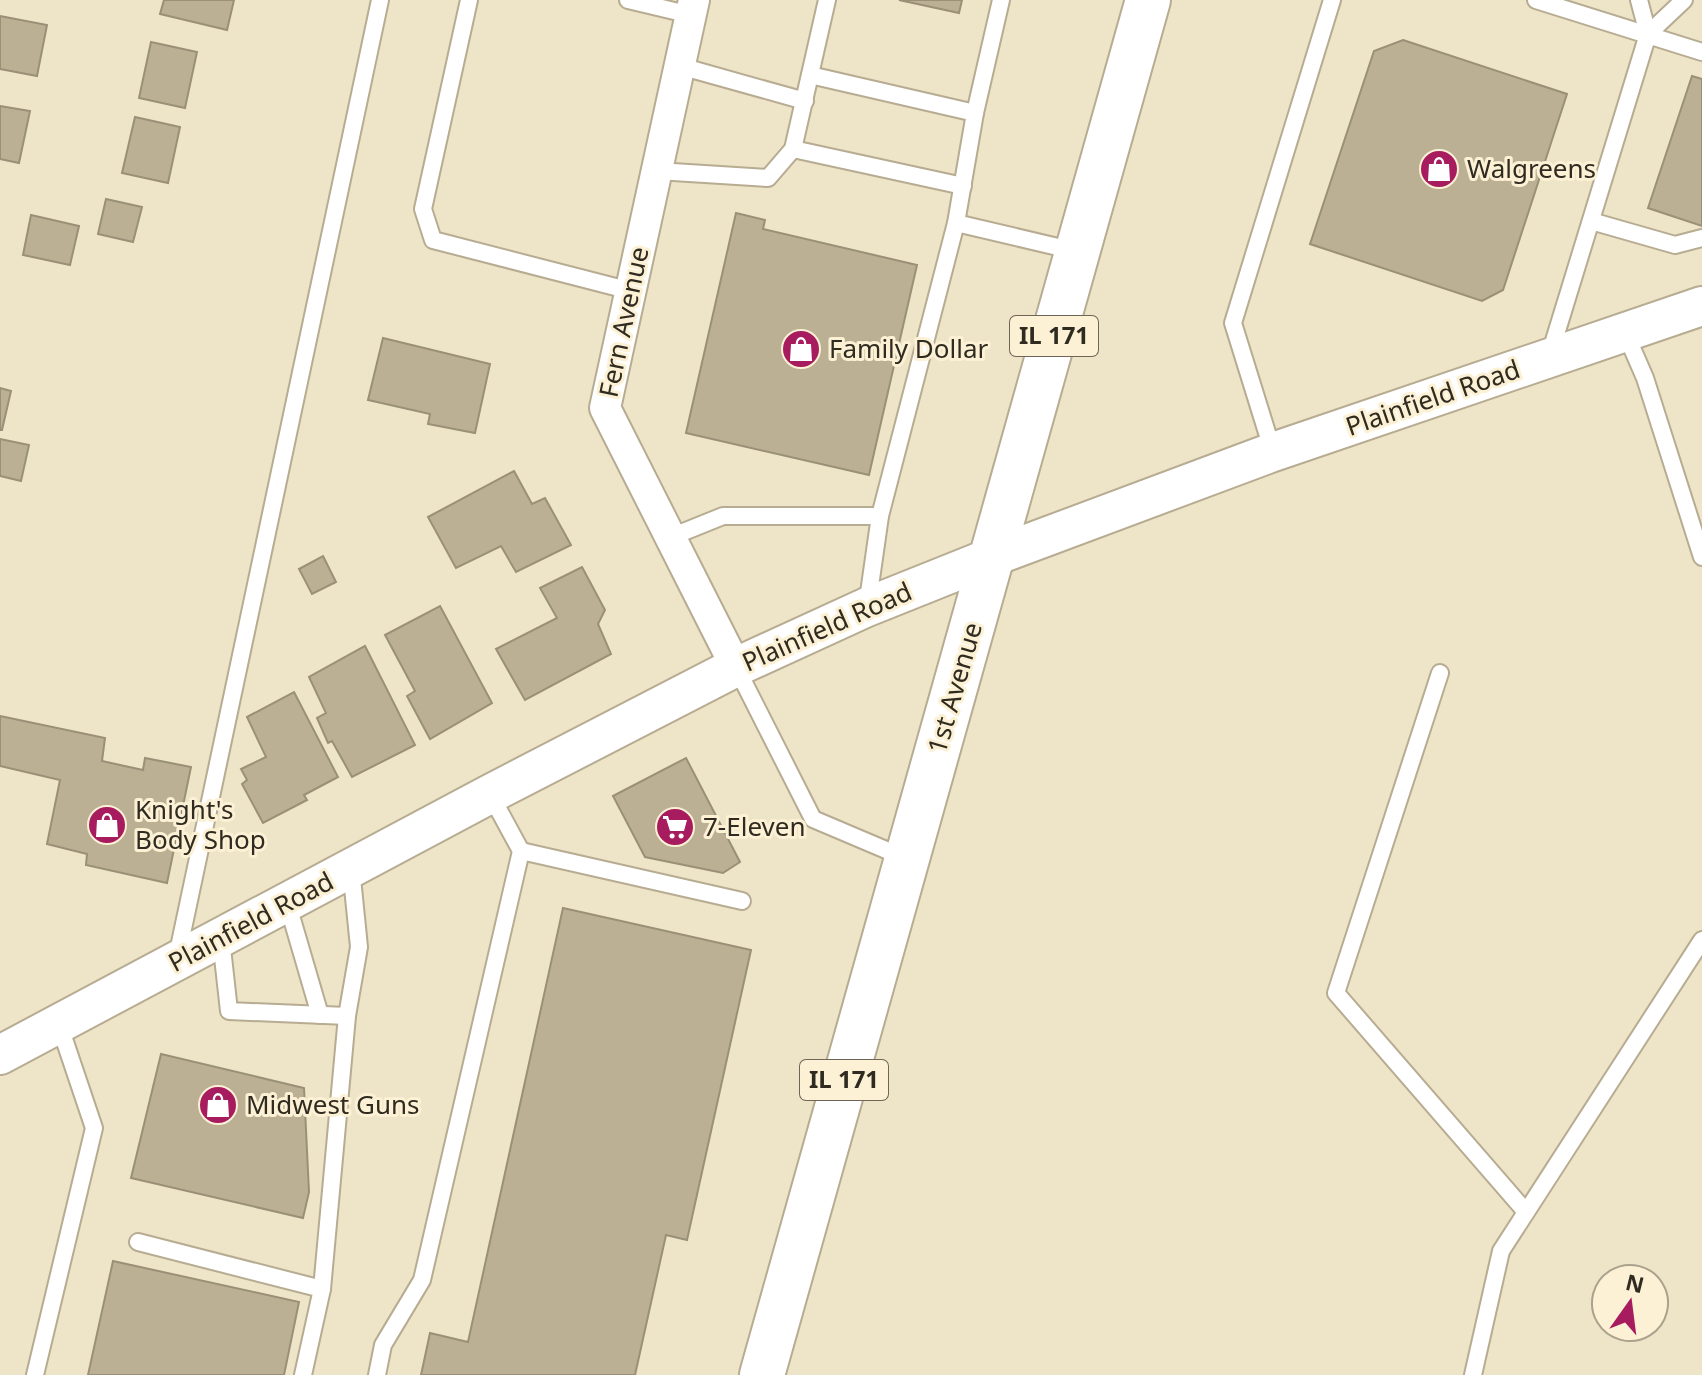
<svg xmlns="http://www.w3.org/2000/svg" width="1702" height="1375" viewBox="0 0 1702 1375" font-family="'Noto Sans',sans-serif">
  <style>
    .building { fill: #bbb094; stroke: #9a9077; stroke-width: 2 }
    .lines { fill: none; stroke-linecap: round; stroke-linejoin: round }
    .service-casing { stroke: #b7ac92; stroke-width: 20 }
    .minor-casing { stroke: #b7ac92; stroke-width: 34 }
    .tertiary-casing { stroke: #b7ac92; stroke-width: 42 }
    .primary-casing { stroke: #b7ac92; stroke-width: 48 }
    .service { stroke: #fff; stroke-width: 16 }
    .minor { stroke: #fff; stroke-width: 30 }
    .tertiary { stroke: #fff; stroke-width: 38 }
    .primary { stroke: #fff; stroke-width: 44 }
    .labels { text-anchor: middle; stroke-width: 6; stroke-linejoin: round; paint-order: stroke }
    .shield { fill: #fcf1d5; stroke: #6d6657; stroke-width: 2 }
    .shield-label { font-size: 24px; font-weight: bold; fill: #302b21 }
    .poi-label { font-size: 26px; fill: #302b21; stroke: #fcf1d5; text-anchor: start }
    .street-label { font-size: 26px; fill: #302b21; stroke: #fcf1d5 }
  </style>
  <rect width="100%" height="100%" fill="#eee4c8"/>
  <!-- building -->
  <g class="building">
    <path d="M 164,0 L 234,0 L 227,30 L 160,14 Z"/>
    <path d="M 899,0 L 962,0 L 959,13 Z"/>
    <path d="M 0,16 L 47,25 L 37,76 L 0,69 Z"/>
    <path d="M 1403,40 L 1567,94 L 1503,290 L 1482,301 L 1310,244 L 1374,51 Z"/>
    <path d="M 151,42 L 197,52 L 185,108 L 139,98 Z"/>
    <path d="M 1692,76 L 1702,79 L 1702,226 L 1648,208 Z"/>
    <path d="M 0,106 L 30,111 L 19,163 L 0,159 Z"/>
    <path d="M 135,117 L 180,127 L 168,183 L 122,173 Z"/>
    <path d="M 106,199 L 142,207 L 133,242 L 98,234 Z"/>
    <path d="M 736,213 L 765,220 L 763,229 L 917,265 L 869,475 L 686,433 Z"/>
    <path d="M 31,215 L 79,226 L 70,265 L 23,255 Z"/>
    <path d="M 383,338 L 490,364 L 475,433 L 428,424 L 430,414 L 368,400 Z"/>
    <path d="M 0,388 L 11,391 L 2,430 L 0,430 Z"/>
    <path d="M 0,439 L 29,445 L 21,481 L 0,476 Z"/>
    <path d="M 514,471 L 532,504 L 545,498 L 571,545 L 516,572 L 501,546 L 456,568 L 428,517 Z"/>
    <path d="M 323,556 L 336,582 L 312,594 L 299,569 Z"/>
    <path d="M 582,567 L 605,610 L 598,624 L 611,654 L 525,700 L 496,649 L 557,618 L 540,588 Z"/>
    <path d="M 440,606 L 492,703 L 430,739 L 407,696 L 415,691 L 385,635 Z"/>
    <path d="M 365,646 L 415,745 L 352,777 L 332,741 L 328,743 L 317,718 L 326,713 L 309,677 Z"/>
    <path d="M 294,692 L 338,777 L 304,795 L 307,800 L 263,823 L 242,784 L 247,780 L 241,769 L 266,757 L 247,717 Z"/>
    <path d="M 0,716 L 105,738 L 102,761 L 143,770 L 145,758 L 191,767 L 167,883 L 86,865 L 87,854 L 47,844 L 60,780 L 0,766 Z"/>
    <path d="M 686,758 L 740,862 L 723,873 L 645,857 L 613,796 Z"/>
    <path d="M 563,908 L 751,950 L 687,1240 L 666,1235 L 635,1375 L 421,1375 L 430,1333 L 468,1342 Z"/>
    <path d="M 161,1054 L 304,1088 L 309,1192 L 303,1218 L 131,1178 Z"/>
    <path d="M 113,1261 L 299,1302 L 284,1375 L 88,1375 Z"/>
  </g>
  <g class="lines">
    <!-- service casing -->
    <g class="service-casing">
      <g id="service">
        <path d="M 469,0 L 423,209 L 433,240 L 631,291"/>
        <path d="M 628,0 L 691,15"/>
        <path d="M 1536,0 L 1702,52"/>
        <path d="M 1639,0 L 1648,34"/>
        <path d="M 680,66 L 805,101"/>
        <path d="M 810,75 L 975,113"/>
        <path d="M 793,149 L 963,186"/>
        <path d="M 657,171 L 768,178 L 793,149 L 827,0"/>
        <path d="M 1591,221 L 1675,245 L 1702,238"/>
        <path d="M 956,223 L 1075,251"/>
        <path d="M 1625,332 L 1645,378 L 1702,557"/>
        <path d="M 1549,357 L 1648,34 L 1684,0"/>
        <path d="M 1273,452 L 1233,323 L 1332,0"/>
        <path d="M 671,537 L 723,516 L 880,516"/>
        <path d="M 867,607 L 880,516 L 956,223 L 975,113 L 1001,0"/>
        <path d="M 736,667 L 813,819 L 905,858"/>
        <path d="M 1440,673 L 1336,993 L 1526,1212"/>
        <path d="M 521,851 L 742,901"/>
        <path d="M 287,902 L 320,1015"/>
        <path d="M 221,939 L 229,1011 L 347,1016 L 359,947 L 351,868"/>
        <path d="M 177,957 L 380,0"/>
        <path d="M 138,1242 L 322,1289"/>
        <path d="M 35,1375 L 94,1128 L 59,1024"/>
        <path d="M 303,1375 L 322,1289 L 347,1016"/>
        <path d="M 377,1375 L 383,1345 L 422,1280 L 521,851 L 490,794"/>
        <path d="M 1473,1375 L 1501,1251 L 1702,940"/>
      </g>
    </g>
    <!-- minor casing -->
    <g class="minor-casing">
      <path id="minor" d="M 694,0 L 605,408 L 736,667"/>
    </g>
    <!-- tertiary casing -->
    <g class="tertiary-casing">
      <path id="tertiary" d="M 0,1055 L 490,794 L 736,667 L 867,607 L 992,557 L 1273,452 L 1702,306"/>
    </g>
    <!-- primary casing -->
    <g class="primary-casing">
      <path id="primary" d="M 762,1375 L 1148,0"/>
    </g>
    <!-- service -->
    <use href="#service" class="service"/>
    <!-- minor -->
    <use href="#minor" class="minor"/>
    <!-- tertiary -->
    <use href="#tertiary" class="tertiary"/>
    <!-- primary -->
    <use href="#primary" class="primary"/>
  </g>
  <!-- icons -->
  <defs>
    <g id="shop-disc" transform="scale(2)"><circle r="9.5" fill="#a71b5f" stroke="#fcf1d5"/><path d="M-5-2.5h2.3a2.7 3.5 0 0 1 5.4 0H5L5.5 6h-11ZM-1.5-2.5h3a1.5 2.3 0 0 0-3 0Z" fill="#fff"/></g>
    <g id="supermarket-disc" transform="scale(2)"><circle r="9.5" fill="#a71b5f" stroke="#fcf1d5"/><path d="M-6-5.5h2.5l.6 2H6L4.5 2H-2.5L-4.4-4H-6ZM-1.5 3.2a1.3 1.3 0 1 0 .1 0ZM3 3.2a1.3 1.3 0 1 0 .1 0Z" fill="#fff"/></g>
  </defs>
  <g fill-rule="evenodd">
    <use href="#shop-disc" x="1439" y="169"/>
    <use href="#shop-disc" x="801" y="349"/>
    <use href="#shop-disc" x="107" y="825"/>
    <use href="#supermarket-disc" x="675" y="827"/>
    <use href="#shop-disc" x="218" y="1105"/>
  </g>
  <g class="labels">
    <!-- shield labels -->
    <g class="shield">
      <rect x="1010" y="316" width="88" height="40" rx="6"/>
      <rect x="800" y="1060" width="88" height="40" rx="6"/>
    </g>
    <g class="shield-label">
      <text x="1054" y="344">IL 171</text>
      <text x="844" y="1088">IL 171</text>
    </g>
    <!-- poi labels -->
    <g class="poi-label">
      <text x="1467" y="178">Walgreens</text>
      <text x="829" y="358">Family Dollar</text>
      <text x="135" y="819">Knight's<tspan x="135" dy="30">Body Shop</tspan></text>
      <text x="703" y="836">7-Eleven</text>
      <text x="246" y="1114">Midwest Guns</text>
    </g>
    <!-- street labels -->
    <g class="street-label">
      <text transform="translate(624 322) rotate(-78)" y="9">Fern Avenue</text>
      <text transform="translate(1433 398) rotate(-19)" y="9">Plainfield Road</text>
      <text transform="translate(827 627) rotate(-24)" y="9">Plainfield Road</text>
      <text transform="translate(955 688) rotate(-74)" y="9">1st Avenue</text>
      <text transform="translate(251 922) rotate(-28)" y="9">Plainfield Road</text>
    </g>
  </g>
  <!-- north arrow -->
  <g transform="translate(1630 1303) rotate(14)"><circle r="38" fill="#fcf1d5" stroke="#aaa28d" stroke-width="2"/>
  <path d="M0-6L14 30L0 20L-14 30Z" fill="#a71b5f"/>
  <text y="-12" font-size="22" font-weight="bold" text-anchor="middle" fill="#302b21">N</text>
  </g>
</svg>
